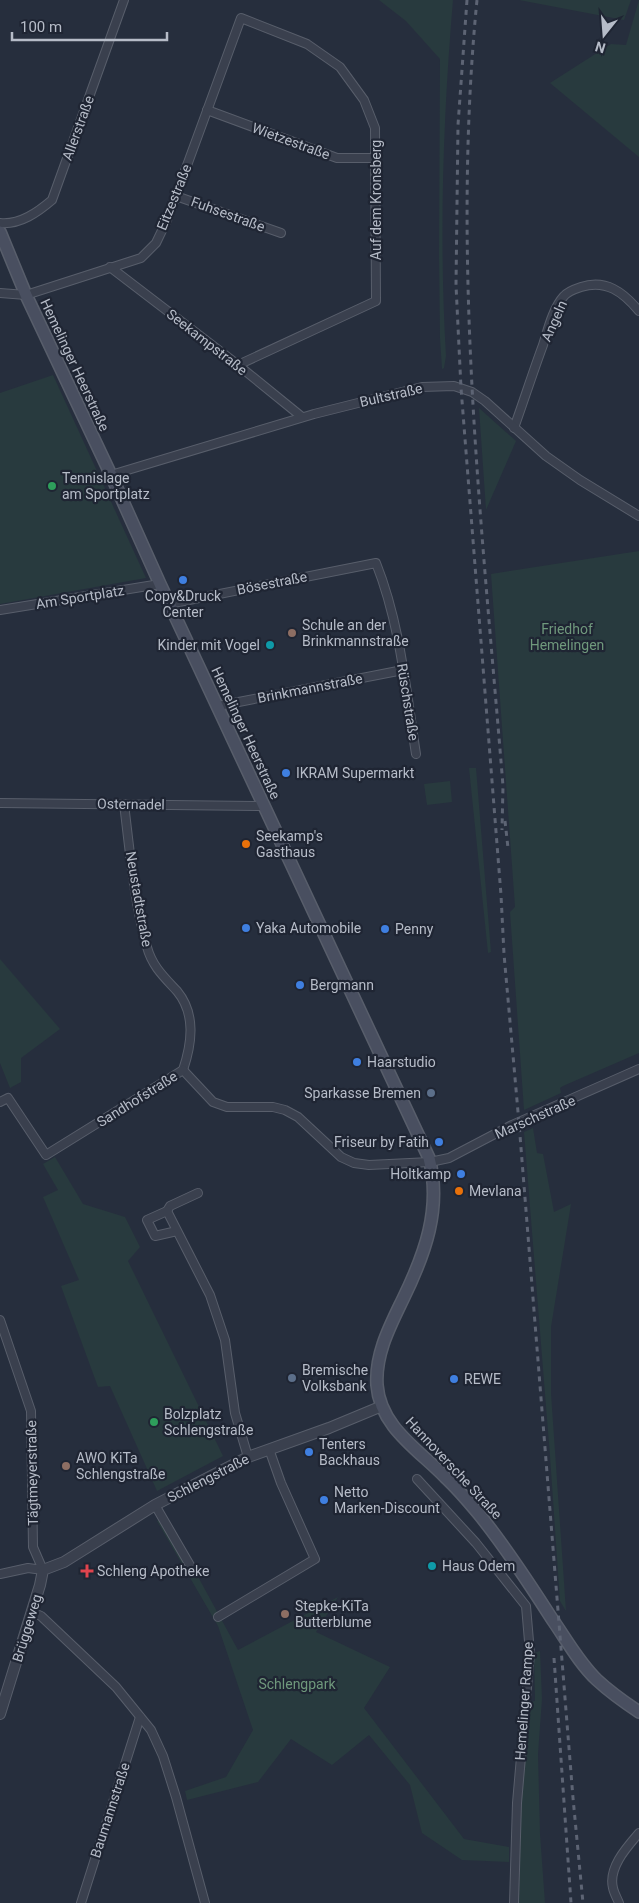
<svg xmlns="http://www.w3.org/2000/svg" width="639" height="1903" viewBox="0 0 639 1903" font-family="Roboto,sans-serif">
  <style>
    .green { fill: #283a3e }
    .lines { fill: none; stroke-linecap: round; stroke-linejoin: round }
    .minor-casing { stroke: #585e6b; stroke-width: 10 }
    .tertiary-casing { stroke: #585e6b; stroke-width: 12 }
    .secondary-casing { stroke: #585e6b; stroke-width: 14 }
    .minor { stroke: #3a404e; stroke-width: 8 }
    .tertiary { stroke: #3a404e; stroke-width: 10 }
    .secondary { stroke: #494f60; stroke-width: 11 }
    .rail { stroke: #5d6474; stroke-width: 3; stroke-dasharray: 5 5; stroke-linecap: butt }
    .leisure-dot { fill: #2e9e5b; stroke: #1f2533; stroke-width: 2 }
    .shop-dot { fill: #3f7fe0; stroke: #1f2533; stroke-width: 2 }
    .education-dot { fill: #8d6e63; stroke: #1f2533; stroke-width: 2 }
    .culture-dot { fill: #0f9aa8; stroke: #1f2533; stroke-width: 2 }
    .food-dot { fill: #e8710a; stroke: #1f2533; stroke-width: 2 }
    .service-dot { fill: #5c6f8a; stroke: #1f2533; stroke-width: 2 }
    .health-dot { fill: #e0444e; stroke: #1f2533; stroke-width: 2 }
    .labels { text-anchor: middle; stroke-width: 4.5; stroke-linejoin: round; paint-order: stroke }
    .street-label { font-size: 14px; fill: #b6bcc8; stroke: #1f2533 }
    .poi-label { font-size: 14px; fill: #b6bcc8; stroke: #1f2533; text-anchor: start }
    .park-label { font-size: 14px; fill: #6f987c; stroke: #1f2533 }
  </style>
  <rect width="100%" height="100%" fill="#262e3d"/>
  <!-- green -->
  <g class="green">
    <path d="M 379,0 L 453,0 C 443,118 439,237 446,356 L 444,368 L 442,369 L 440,338 L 439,253 L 440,59 L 406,21 Z"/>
    <path d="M 519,0 L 631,0 L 624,20 Z"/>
    <path d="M 639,0 L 639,157 L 550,83 L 611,44 L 626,45 Z"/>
    <path d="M 53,375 L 146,578 L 0,604 L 0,393 Z"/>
    <path d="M 479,408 L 516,441 L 486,510 Z"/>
    <path d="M 639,551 L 639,1053 L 563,1086 L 560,1088 L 561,1093 L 524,1110 L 510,912 L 515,907 L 491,574 Z"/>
    <path d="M 469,768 L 476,768 L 491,952 L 488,953 Z"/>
    <path d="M 450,781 L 452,802 L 427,805 L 424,784 Z"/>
    <path d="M 0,959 L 60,1029 L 21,1058 L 21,1082 L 10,1088 L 0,1063 Z"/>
    <path d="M 533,1128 L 537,1153 L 543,1154 L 554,1212 L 571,1204 L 551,1327 L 551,1393 L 566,1611 L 560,1601 L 550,1456 L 524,1132 Z"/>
    <path d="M 55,1157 L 83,1204 L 125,1217 L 140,1247 L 128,1261 L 223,1456 L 157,1491 L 110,1386 L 98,1387 L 61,1286 L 79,1280 L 43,1197 L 58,1190 L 43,1164 Z"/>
    <path d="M 166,1518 L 238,1650 L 338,1597 L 316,1632 L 390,1667 L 364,1708 L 464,1839 L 509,1847 L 509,1862 L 462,1860 L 422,1833 L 410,1785 L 369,1735 L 332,1765 L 291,1739 L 258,1782 L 187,1800 L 185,1791 L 226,1777 L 253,1730 L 218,1626 L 157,1521 Z"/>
    <path d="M 540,1651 L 542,1699 L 538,1754 L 540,1834 L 545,1903 L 519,1903 C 520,1836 520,1769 530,1702 L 535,1701 L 534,1653 Z"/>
  </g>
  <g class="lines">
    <!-- minor casing -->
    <g class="minor-casing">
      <g id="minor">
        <path d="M 207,110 L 337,158 L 377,158"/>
        <path d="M 176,196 L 281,233"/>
        <path d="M 0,223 C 20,225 38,212 52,200 L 124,0"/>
        <path d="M 110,267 L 238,365 L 302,417"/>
        <path d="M 0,293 L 26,295 L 141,258 L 156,243 L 167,220 L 241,18 L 307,44 L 340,67 L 364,100 L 375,128 L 376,301 L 238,365"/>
        <path d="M 514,428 C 524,400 533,372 543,345 C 548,329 553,308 564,296 C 568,291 575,289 581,287 C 606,279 623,292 639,311"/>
        <path d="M 111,475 L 314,414 L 422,387 L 454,386 L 472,392 L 485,401 L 546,456 L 580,480 L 639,516"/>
        <path d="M 169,604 L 376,563 C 400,623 406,690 416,754"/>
        <path d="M 0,610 L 160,584"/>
        <path d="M 218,706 L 403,670"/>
        <path d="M 0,803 L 263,806"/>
        <path d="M 124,804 C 130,852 134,901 147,947 C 152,966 164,977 177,991 C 196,1014 192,1043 183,1070"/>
        <path d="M 183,1070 L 213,1102 L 227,1107 L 273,1107 L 285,1110 L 298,1117 L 341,1157 L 354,1163 L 369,1165 L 430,1162 L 449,1158 L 512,1125 L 639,1069"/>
        <path d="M 0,1102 L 8,1098 L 46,1155 L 183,1070"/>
        <path d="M 167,1211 L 170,1206 L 198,1193"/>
        <path d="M 177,1231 L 155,1236 L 147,1220 L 167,1211 L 210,1295 L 225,1340 L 235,1413 L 248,1457"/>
        <path d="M 0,1320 L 31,1411 L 33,1547 L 43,1570 L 28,1568 L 0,1574"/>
        <path d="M 417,1479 L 476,1543 L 526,1606 L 530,1653 L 517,1803 L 514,1903"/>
        <path d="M 155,1505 L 191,1567"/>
        <path d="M 32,1612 L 41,1616 L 116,1687 L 151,1730 L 163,1756 L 176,1797 L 205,1903"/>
        <path d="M 218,1617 L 315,1559 L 281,1483 L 269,1449"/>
        <path d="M 81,1903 L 140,1717"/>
        <path d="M 619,1903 C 617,1898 614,1893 613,1888 C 608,1868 626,1848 639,1833"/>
      </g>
    </g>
    <!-- tertiary casing -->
    <g class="tertiary-casing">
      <path id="tertiary" d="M 0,1714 L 40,1585 L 43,1570 L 64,1562 L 155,1505 L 248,1457 L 329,1428 L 382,1406"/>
    </g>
    <!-- secondary casing -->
    <g class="secondary-casing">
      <path id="secondary" d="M 0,232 L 26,295 L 111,475 L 160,584 L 429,1158 C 442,1208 425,1254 403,1299 C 390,1326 375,1354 377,1385 C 380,1427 419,1450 445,1477 C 457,1488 468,1501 478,1513 C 505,1546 529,1583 552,1619 C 566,1639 579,1663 597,1680 C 610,1692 624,1702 639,1712"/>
    </g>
    <!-- minor -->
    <use href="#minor" class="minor"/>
    <!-- tertiary -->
    <use href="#tertiary" class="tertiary"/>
    <!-- secondary -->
    <use href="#secondary" class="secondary"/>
    <!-- rail -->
    <g class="rail">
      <path d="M 467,0 L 458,125 L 456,285 L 461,388 L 501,895 L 504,954 L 519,1123 L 573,1798 L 583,1903"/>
      <path d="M 477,0 C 451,262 482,525 503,786 L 502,830"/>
      <path d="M 505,821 L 508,848"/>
      <path d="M 554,1658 L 571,1903"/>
    </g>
  </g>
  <!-- markers -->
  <g class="leisure-dot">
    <circle cx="52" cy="486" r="5"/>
    <circle cx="154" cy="1422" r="5"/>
  </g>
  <g class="shop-dot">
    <circle cx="183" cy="580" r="5"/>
    <circle cx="286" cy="773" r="5"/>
    <circle cx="246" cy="928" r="5"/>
    <circle cx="385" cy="929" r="5"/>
    <circle cx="300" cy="985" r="5"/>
    <circle cx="357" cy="1062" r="5"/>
    <circle cx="439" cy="1142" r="5"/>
    <circle cx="461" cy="1174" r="5"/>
    <circle cx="454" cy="1379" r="5"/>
    <circle cx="309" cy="1452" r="5"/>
    <circle cx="324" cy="1500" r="5"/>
  </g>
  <g class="education-dot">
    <circle cx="292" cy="633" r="5"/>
    <circle cx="66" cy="1466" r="5"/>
    <circle cx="285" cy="1614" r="5"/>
  </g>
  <g class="culture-dot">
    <circle cx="270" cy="645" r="5"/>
    <circle cx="432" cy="1566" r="5"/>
  </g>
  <g class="food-dot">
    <circle cx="246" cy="844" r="5"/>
    <circle cx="459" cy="1191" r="5"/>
  </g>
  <g class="service-dot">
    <circle cx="431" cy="1093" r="5"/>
    <circle cx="292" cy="1378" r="5"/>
  </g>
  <path class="health-dot" d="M84.5 1563.5h5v5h5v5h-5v5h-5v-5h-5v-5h5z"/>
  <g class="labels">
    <!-- street labels -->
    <g class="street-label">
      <text transform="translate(78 128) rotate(-70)" y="5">Allerstraße</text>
      <text transform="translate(291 141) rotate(20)" y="5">Wietzestraße</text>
      <text transform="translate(174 197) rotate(-68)" y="5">Eitzestraße</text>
      <text transform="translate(376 200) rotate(-90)" y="5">Auf dem Kronsberg</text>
      <text transform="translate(228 214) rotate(20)" y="5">Fuhsestraße</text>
      <text transform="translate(554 321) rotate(-66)" y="5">Angeln</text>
      <text transform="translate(207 342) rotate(38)" y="5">Seekampstraße</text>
      <text transform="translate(75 365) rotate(65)" y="5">Hemelinger Heerstraße</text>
      <text transform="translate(391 395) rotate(-13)" y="5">Bultstraße</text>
      <text transform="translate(272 583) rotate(-11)" y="5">Bösestraße</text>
      <text transform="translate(80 597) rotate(-9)" y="5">Am Sportplatz</text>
      <text transform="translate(310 688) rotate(-11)" y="5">Brinkmannstraße</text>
      <text transform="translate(408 702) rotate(81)" y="5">Rüschstraße</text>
      <text transform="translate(246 733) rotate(65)" y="5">Hemelinger Heerstraße</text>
      <text transform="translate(131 804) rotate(1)" y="5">Osternadel</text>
      <text transform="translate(139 899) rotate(80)" y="5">Neustadtstraße</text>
      <text transform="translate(137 1099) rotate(-32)" y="5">Sandhofstraße</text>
      <text transform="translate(535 1117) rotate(-24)" y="5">Marschstraße</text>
      <text transform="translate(454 1468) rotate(47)" y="5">Hannoversche Straße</text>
      <text transform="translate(32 1473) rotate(-91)" y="5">Tägtmeyerstraße</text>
      <text transform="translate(208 1478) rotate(-27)" y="5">Schlengstraße</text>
      <text transform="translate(27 1628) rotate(-73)" y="5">Brüggeweg</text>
      <text transform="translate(524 1701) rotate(-86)" y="5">Hemelinger Rampe</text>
      <text transform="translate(110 1810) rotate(-72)" y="5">Baumannstraße</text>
    </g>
    <!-- poi labels -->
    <g class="poi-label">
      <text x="62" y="483">Tennislage<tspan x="62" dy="16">am Sportplatz</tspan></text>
      <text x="183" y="601" text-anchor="middle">Copy&amp;Druck<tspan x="183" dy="16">Center</tspan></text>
      <text x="302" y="630">Schule an der<tspan x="302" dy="16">Brinkmannstraße</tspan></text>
      <text x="260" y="650" text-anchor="end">Kinder mit Vogel</text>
      <text x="296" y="778">IKRAM Supermarkt</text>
      <text x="256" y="841">Seekamp's<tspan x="256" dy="16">Gasthaus</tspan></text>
      <text x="256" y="933">Yaka Automobile</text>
      <text x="395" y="934">Penny</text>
      <text x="310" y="990">Bergmann</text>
      <text x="367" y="1067">Haarstudio</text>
      <text x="421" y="1098" text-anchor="end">Sparkasse Bremen</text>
      <text x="429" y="1147" text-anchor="end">Friseur by Fatih</text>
      <text x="451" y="1179" text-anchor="end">Holtkamp</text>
      <text x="469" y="1196">Mevlana</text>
      <text x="302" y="1375">Bremische<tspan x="302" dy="16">Volksbank</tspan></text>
      <text x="464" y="1384">REWE</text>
      <text x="164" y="1419">Bolzplatz<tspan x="164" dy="16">Schlengstraße</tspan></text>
      <text x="319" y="1449">Tenters<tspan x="319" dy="16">Backhaus</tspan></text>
      <text x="76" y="1463">AWO KiTa<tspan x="76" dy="16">Schlengstraße</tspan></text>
      <text x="334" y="1497">Netto<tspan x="334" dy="16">Marken-Discount</tspan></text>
      <text x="442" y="1571">Haus Odem</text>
      <text x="97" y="1576">Schleng Apotheke</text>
      <text x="295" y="1611">Stepke-KiTa<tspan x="295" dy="16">Butterblume</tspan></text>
    </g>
    <!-- park labels -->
    <g class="park-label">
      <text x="567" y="634">Friedhof<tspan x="567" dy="16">Hemelingen</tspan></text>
      <text x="297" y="1689">Schlengpark</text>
    </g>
  </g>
  <!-- north arrow -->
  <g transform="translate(604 35) rotate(197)" stroke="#1f2533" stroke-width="4" paint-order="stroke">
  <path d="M0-4L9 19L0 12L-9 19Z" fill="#b6bcc8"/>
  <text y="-8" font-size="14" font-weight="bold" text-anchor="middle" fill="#b6bcc8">N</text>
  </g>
  <!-- scale -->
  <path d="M12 32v8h155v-8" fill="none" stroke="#b6bcc8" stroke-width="2.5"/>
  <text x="20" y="32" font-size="15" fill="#b6bcc8" stroke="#1f2533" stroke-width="4" paint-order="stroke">100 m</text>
</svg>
